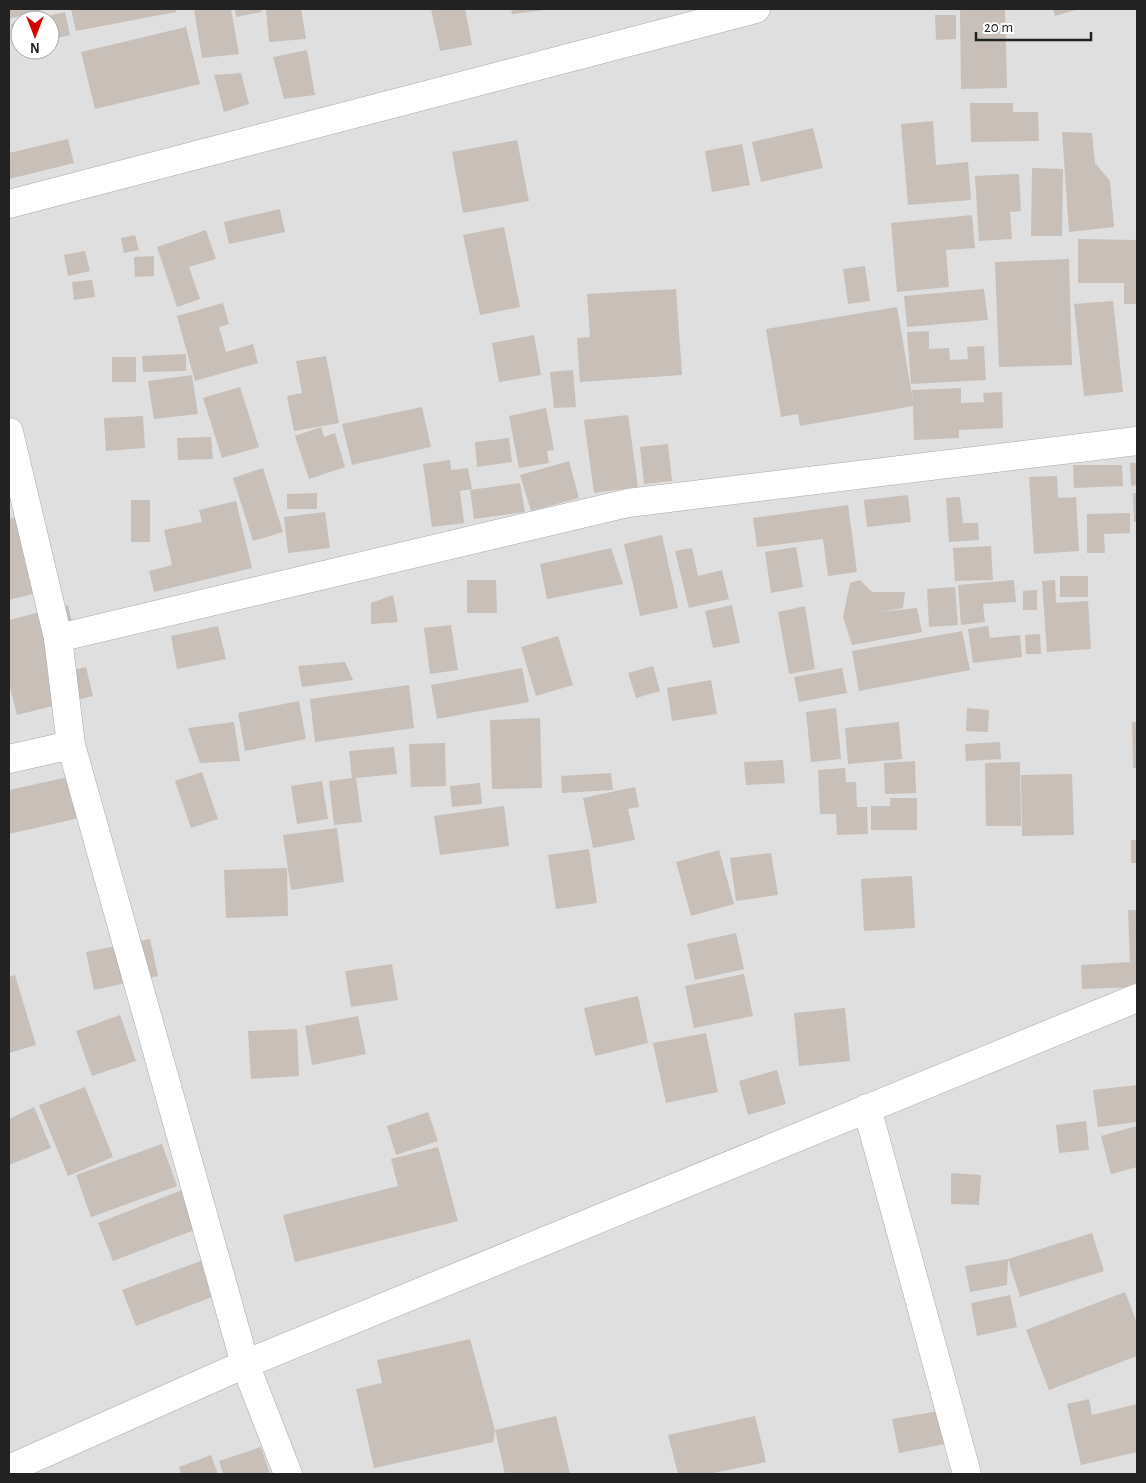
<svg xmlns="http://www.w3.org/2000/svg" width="1146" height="1483" viewBox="0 0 1146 1483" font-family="'Alegreya Sans',sans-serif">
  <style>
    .residential { fill: #e0dfdf; fill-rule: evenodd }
    .building { fill: #c7bfb8 }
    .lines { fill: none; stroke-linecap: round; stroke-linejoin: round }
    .minor-casing { stroke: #a9a9a9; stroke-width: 29 }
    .minor { stroke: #fff; stroke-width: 28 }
  </style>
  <rect width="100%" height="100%" fill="#f2efe9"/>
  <!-- residential -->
  <path class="residential" d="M 9,9 L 1137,9 L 1137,1474 L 9,1474 ZM 20,20 L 50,20 L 50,50 L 20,50 Z"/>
  <!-- building -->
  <g class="building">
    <path d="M 9,9 L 46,9 L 9,19 Z"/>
    <path d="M 71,9 L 176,9 L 176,12 L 76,31 Z"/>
    <path d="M 194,9 L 231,9 L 239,54 L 202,58 Z"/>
    <path d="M 235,9 L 261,9 L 261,12 L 236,17 Z"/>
    <path d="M 266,9 L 301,9 L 306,39 L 269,42 Z"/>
    <path d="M 431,9 L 465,9 L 472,45 L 440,51 Z"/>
    <path d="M 511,9 L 546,9 L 546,10 L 512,14 Z"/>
    <path d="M 960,9 L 1005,9 L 1007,88 L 961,89 Z"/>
    <path d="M 1053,9 L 1079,9 L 1055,16 Z"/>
    <path d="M 65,12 L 70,35 L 50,40 L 50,20 L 31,20 Z"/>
    <path d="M 935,15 L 956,15 L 956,39 L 936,40 Z"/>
    <path d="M 20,22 L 20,46 L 16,47 L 11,24 Z"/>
    <path d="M 186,27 L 200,84 L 95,109 L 81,52 Z"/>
    <path d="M 307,50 L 315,95 L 284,99 L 273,57 Z"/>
    <path d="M 241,73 L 249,104 L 224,112 L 214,75 Z"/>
    <path d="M 970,103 L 1013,103 L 1013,112 L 1038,112 L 1039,141 L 971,142 Z"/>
    <path d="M 933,121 L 936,165 L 968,162 L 971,200 L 908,205 L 901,124 Z"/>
    <path d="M 813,128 L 823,168 L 761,182 L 752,142 Z"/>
    <path d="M 1062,132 L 1092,133 L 1095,163 L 1110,181 L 1114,227 L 1069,232 Z"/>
    <path d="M 68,139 L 74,163 L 9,179 L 9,153 Z"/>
    <path d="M 517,140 L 529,201 L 463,213 L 452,152 Z"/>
    <path d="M 742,144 L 750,185 L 712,192 L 705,151 Z"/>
    <path d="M 1032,168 L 1063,169 L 1062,236 L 1031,236 Z"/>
    <path d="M 1019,174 L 1021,211 L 1010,212 L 1012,239 L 979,241 L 975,176 Z"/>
    <path d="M 280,209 L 285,232 L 229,244 L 224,222 Z"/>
    <path d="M 972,215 L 975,248 L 946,250 L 949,287 L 897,292 L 891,223 Z"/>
    <path d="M 504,227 L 520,307 L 480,315 L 463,235 Z"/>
    <path d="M 206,230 L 216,259 L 189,267 L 200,299 L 177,307 L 157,247 Z"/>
    <path d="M 135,235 L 139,250 L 124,253 L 121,238 Z"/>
    <path d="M 1078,239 L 1137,240 L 1137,304 L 1124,304 L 1124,283 L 1078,283 Z"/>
    <path d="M 85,251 L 90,271 L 68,276 L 64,255 Z"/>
    <path d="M 154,256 L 154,276 L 135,277 L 134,257 Z"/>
    <path d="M 1069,259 L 1072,365 L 999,367 L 995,262 Z"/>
    <path d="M 865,266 L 870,301 L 848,304 L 843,269 Z"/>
    <path d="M 92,280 L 95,297 L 74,300 L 72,282 Z"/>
    <path d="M 676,289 L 682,375 L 580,382 L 577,338 L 590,337 L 587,294 Z"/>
    <path d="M 984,289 L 988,320 L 907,327 L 904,296 Z"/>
    <path d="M 1113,301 L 1123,392 L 1084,396 L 1074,304 Z"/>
    <path d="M 223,303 L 229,324 L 219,327 L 226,352 L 253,344 L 258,363 L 195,381 L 177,316 Z"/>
    <path d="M 897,307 L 913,401 L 912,390 L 961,388 L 961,403 L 984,402 L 983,393 L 1002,392 L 1003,428 L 959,430 L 959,438 L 914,440 L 913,406 L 800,426 L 798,414 L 781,417 L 766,329 Z"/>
    <path d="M 929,331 L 929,349 L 949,348 L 950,360 L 968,359 L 967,347 L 984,346 L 986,380 L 911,384 L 907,332 Z"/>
    <path d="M 534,335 L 541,375 L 499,382 L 492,343 Z"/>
    <path d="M 186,354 L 186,371 L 143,372 L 142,356 Z"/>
    <path d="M 326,356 L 339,423 L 294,431 L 287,396 L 302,393 L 296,361 Z"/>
    <rect x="112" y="357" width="24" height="25"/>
    <path d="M 573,370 L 576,407 L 554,408 L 550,372 Z"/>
    <path d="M 192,375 L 198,414 L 154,419 L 148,381 Z"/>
    <path d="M 240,387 L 259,447 L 222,458 L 203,398 Z"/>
    <path d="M 422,407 L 431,447 L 352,465 L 342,424 Z"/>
    <path d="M 546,408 L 554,450 L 547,451 L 549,463 L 519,468 L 509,416 Z"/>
    <path d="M 628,415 L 638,487 L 594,493 L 584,420 Z"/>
    <path d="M 143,416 L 145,448 L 106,451 L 104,418 Z"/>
    <path d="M 321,427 L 324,437 L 335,433 L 345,467 L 309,479 L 295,436 Z"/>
    <path d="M 211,437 L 213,459 L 178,460 L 177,438 Z"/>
    <path d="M 509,438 L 512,462 L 477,467 L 475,442 Z"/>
    <path d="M 668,444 L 672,481 L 644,484 L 640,447 Z"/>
    <path d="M 450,460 L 451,470 L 468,468 L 472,489 L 460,491 L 464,523 L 432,527 L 423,464 Z"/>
    <path d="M 569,461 L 579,498 L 531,511 L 520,475 Z"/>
    <path d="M 1130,463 L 1137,463 L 1137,485 L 1131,486 Z"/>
    <path d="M 1073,465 L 1122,465 L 1123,486 L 1074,488 Z"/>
    <path d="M 263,468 L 283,532 L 253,541 L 233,478 Z"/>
    <path d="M 1057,476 L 1058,498 L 1076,497 L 1079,551 L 1034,554 L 1029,477 Z"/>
    <path d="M 520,483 L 525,512 L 474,519 L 470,490 Z"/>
    <path d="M 317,493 L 317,509 L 287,509 L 287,494 Z"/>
    <path d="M 1133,493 L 1137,493 L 1137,522 L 1134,522 Z"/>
    <path d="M 908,495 L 911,522 L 867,527 L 864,500 Z"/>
    <path d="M 960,497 L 963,523 L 978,523 L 979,540 L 949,542 L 946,498 Z"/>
    <rect x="131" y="500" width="19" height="42"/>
    <path d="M 236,501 L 252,568 L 154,592 L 149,571 L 172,565 L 164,530 L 202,522 L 199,510 Z"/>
    <path d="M 848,505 L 857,572 L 828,576 L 823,539 L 757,547 L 753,518 Z"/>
    <path d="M 39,512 L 57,588 L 9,600 L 9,519 Z"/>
    <path d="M 325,512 L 330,548 L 288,553 L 284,517 Z"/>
    <path d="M 1130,513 L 1130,533 L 1104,534 L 1105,553 L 1087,553 L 1087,514 Z"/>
    <path d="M 662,535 L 678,608 L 640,616 L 624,544 Z"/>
    <path d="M 991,546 L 993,580 L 955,581 L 953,548 Z"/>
    <path d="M 796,547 L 803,587 L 771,593 L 765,552 Z"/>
    <path d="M 611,548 L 623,584 L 547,599 L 540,564 Z"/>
    <path d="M 692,548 L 698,576 L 722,570 L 729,599 L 689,608 L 675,551 Z"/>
    <rect x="1060" y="576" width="28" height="21"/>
    <path d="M 467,580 L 496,580 L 497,613 L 467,613 Z"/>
    <path d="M 860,580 L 872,592 L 905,592 L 903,608 L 879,612 L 917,608 L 922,632 L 852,645 L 843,617 L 850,583 Z"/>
    <path d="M 1014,580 L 1016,602 L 983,604 L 985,622 L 961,625 L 958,585 Z"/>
    <path d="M 1055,580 L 1056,603 L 1088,601 L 1091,649 L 1047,652 L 1042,581 Z"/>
    <path d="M 955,587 L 958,625 L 929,627 L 927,589 Z"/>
    <path d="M 1037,590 L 1037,610 L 1023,610 L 1023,591 Z"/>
    <path d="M 393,595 L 398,622 L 371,624 L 371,603 Z"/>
    <path d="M 68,605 L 72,623 L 65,672 L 86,667 L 93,696 L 17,715 L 9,683 L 9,620 Z"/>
    <path d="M 732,605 L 740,643 L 713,648 L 705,611 Z"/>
    <path d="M 805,606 L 815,669 L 789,674 L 778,612 Z"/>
    <path d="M 451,625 L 458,670 L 430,674 L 424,628 Z"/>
    <path d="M 218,626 L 226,659 L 177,669 L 171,636 Z"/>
    <path d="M 988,626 L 990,638 L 1020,635 L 1022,657 L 973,663 L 968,629 Z"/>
    <path d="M 962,631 L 970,670 L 859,691 L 852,651 Z"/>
    <path d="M 1040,634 L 1041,654 L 1026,654 L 1025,635 Z"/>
    <path d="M 558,636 L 573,685 L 536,696 L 521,647 Z"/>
    <path d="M 345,662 L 353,680 L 302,687 L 298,666 Z"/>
    <path d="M 653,666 L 660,691 L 636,698 L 628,673 Z"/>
    <path d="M 522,668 L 529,702 L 437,719 L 431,685 Z"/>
    <path d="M 842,668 L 847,693 L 799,702 L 794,677 Z"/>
    <path d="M 711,680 L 717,714 L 672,721 L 667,688 Z"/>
    <path d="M 409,685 L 414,728 L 315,742 L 310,699 Z"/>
    <path d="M 299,701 L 306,739 L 245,751 L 238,713 Z"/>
    <path d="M 836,708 L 841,759 L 811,762 L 806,712 Z"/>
    <path d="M 967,708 L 989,710 L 988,732 L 966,731 Z"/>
    <path d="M 540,718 L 542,788 L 492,789 L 490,720 Z"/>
    <path d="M 234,722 L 240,761 L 200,763 L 188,728 Z"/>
    <path d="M 899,722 L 902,759 L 848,764 L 845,728 Z"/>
    <path d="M 1132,722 L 1137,722 L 1137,768 L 1133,768 Z"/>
    <path d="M 1000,742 L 1001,759 L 966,761 L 965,744 Z"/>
    <path d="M 445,743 L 446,786 L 411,787 L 409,744 Z"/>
    <path d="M 394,747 L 397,774 L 356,778 L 362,822 L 334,825 L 329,781 L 352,778 L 349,751 Z"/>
    <path d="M 783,760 L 785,783 L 746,785 L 744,762 Z"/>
    <path d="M 915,761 L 916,793 L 885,794 L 884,763 Z"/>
    <path d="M 1020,762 L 1021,826 L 986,826 L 985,763 Z"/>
    <path d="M 845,768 L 846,782 L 856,782 L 857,807 L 867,807 L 868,834 L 837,835 L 836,814 L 820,814 L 818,770 Z"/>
    <path d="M 91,772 L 101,813 L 9,834 L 9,790 Z"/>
    <path d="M 202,772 L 218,819 L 191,828 L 175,781 Z"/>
    <path d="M 611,773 L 613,790 L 562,793 L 561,776 Z"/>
    <path d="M 1072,774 L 1074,835 L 1022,836 L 1021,775 Z"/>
    <path d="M 322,781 L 328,819 L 297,824 L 291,786 Z"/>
    <path d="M 480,783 L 482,804 L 452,807 L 450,786 Z"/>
    <path d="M 635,787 L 639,807 L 628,809 L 635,840 L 593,848 L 583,798 Z"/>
    <path d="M 890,798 L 917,798 L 917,830 L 871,830 L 871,806 L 890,806 Z"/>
    <path d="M 504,806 L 509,846 L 440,855 L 434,816 Z"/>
    <path d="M 337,828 L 344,882 L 291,890 L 283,835 Z"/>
    <rect x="1131" y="840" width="6" height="23"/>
    <path d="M 589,849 L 597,903 L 556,909 L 548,855 Z"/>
    <path d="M 719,850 L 734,904 L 691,916 L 676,862 Z"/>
    <path d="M 771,853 L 778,895 L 736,901 L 730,858 Z"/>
    <path d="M 287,868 L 288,916 L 226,918 L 224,870 Z"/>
    <path d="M 912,876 L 915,928 L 864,931 L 861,879 Z"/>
    <path d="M 1128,910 L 1137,910 L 1137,987 L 1082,989 L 1081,965 L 1130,962 Z"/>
    <path d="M 736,933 L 744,969 L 695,980 L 687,944 Z"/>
    <path d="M 150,939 L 158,976 L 94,990 L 86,952 Z"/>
    <path d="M 392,964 L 398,1000 L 351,1007 L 345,971 Z"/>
    <path d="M 744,974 L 753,1016 L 694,1028 L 685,986 Z"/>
    <path d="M 15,975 L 36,1045 L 9,1053 L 9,977 Z"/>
    <path d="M 638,996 L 648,1043 L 595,1056 L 584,1008 Z"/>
    <path d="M 845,1008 L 850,1061 L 799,1066 L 794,1013 Z"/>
    <path d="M 120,1015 L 136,1061 L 92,1076 L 76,1031 Z"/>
    <path d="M 358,1016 L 366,1054 L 312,1065 L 305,1026 Z"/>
    <path d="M 297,1029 L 299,1076 L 251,1079 L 248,1031 Z"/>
    <path d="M 706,1033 L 718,1092 L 666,1103 L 653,1043 Z"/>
    <path d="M 777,1070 L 786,1104 L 748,1115 L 739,1081 Z"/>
    <path d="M 1137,1085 L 1137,1122 L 1098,1127 L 1093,1090 Z"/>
    <path d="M 85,1087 L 113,1157 L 68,1176 L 39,1105 Z"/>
    <path d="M 34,1107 L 51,1148 L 9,1165 L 9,1119 Z"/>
    <path d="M 428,1112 L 438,1141 L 396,1155 L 387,1126 Z"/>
    <path d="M 1086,1121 L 1089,1150 L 1059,1153 L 1056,1125 Z"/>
    <path d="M 1137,1126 L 1137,1167 L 1111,1174 L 1101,1136 Z"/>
    <path d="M 162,1144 L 177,1186 L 91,1217 L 76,1175 Z"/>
    <path d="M 438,1147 L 458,1221 L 295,1262 L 283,1215 L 398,1186 L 391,1159 Z"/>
    <path d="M 951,1173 L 981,1175 L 979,1205 L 951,1204 Z"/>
    <path d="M 187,1188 L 202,1227 L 113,1261 L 98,1223 Z"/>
    <path d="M 1092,1233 L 1104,1271 L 1020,1297 L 1008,1259 Z"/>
    <path d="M 206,1259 L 220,1294 L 136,1326 L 122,1290 Z"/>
    <path d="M 1008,1259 L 1007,1285 L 970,1292 L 965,1266 Z"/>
    <path d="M 1125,1292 L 1137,1323 L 1137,1356 L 1049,1390 L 1026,1330 Z"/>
    <path d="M 1010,1295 L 1017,1327 L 977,1336 L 971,1303 Z"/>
    <path d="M 470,1339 L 495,1430 L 493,1442 L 374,1468 L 356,1389 L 382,1383 L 377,1360 Z"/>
    <path d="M 1089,1399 L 1092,1415 L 1137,1404 L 1137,1452 L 1081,1465 L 1067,1404 Z"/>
    <path d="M 939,1411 L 945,1444 L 899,1453 L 892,1419 Z"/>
    <path d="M 556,1416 L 570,1474 L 505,1474 L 495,1430 Z"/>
    <path d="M 755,1416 L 766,1462 L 709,1474 L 678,1474 L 668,1435 Z"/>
    <path d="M 261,1447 L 270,1474 L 223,1474 L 219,1461 Z"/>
    <path d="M 211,1455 L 218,1474 L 181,1474 L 179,1467 Z"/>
  </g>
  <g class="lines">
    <!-- minor casing -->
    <g class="minor-casing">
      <g id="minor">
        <path d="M 9,204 L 756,9"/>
        <path d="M 9,432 L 58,638 L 71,745 L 245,1364 L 288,1474"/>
        <path d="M 58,638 L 628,503 L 1137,441"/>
        <path d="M 9,759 L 71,745"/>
        <path d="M 867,1108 L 967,1474"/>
        <path d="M 9,1469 L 245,1364 L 1137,998"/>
      </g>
    </g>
    <!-- minor -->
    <use href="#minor" class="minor"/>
  </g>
  <!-- border -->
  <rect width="1146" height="1483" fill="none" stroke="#222222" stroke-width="20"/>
  <!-- north arrow -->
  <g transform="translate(35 35) rotate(180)"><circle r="24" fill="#ffffff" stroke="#a7a7a7"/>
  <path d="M0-4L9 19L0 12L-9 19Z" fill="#d40000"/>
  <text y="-8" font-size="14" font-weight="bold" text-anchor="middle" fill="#222222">N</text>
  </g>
  <!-- scale -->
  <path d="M976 32v8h115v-8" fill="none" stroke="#222222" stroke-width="2.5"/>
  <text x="984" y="32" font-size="15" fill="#222222" stroke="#ffffff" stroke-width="4" paint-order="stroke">20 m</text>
</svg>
